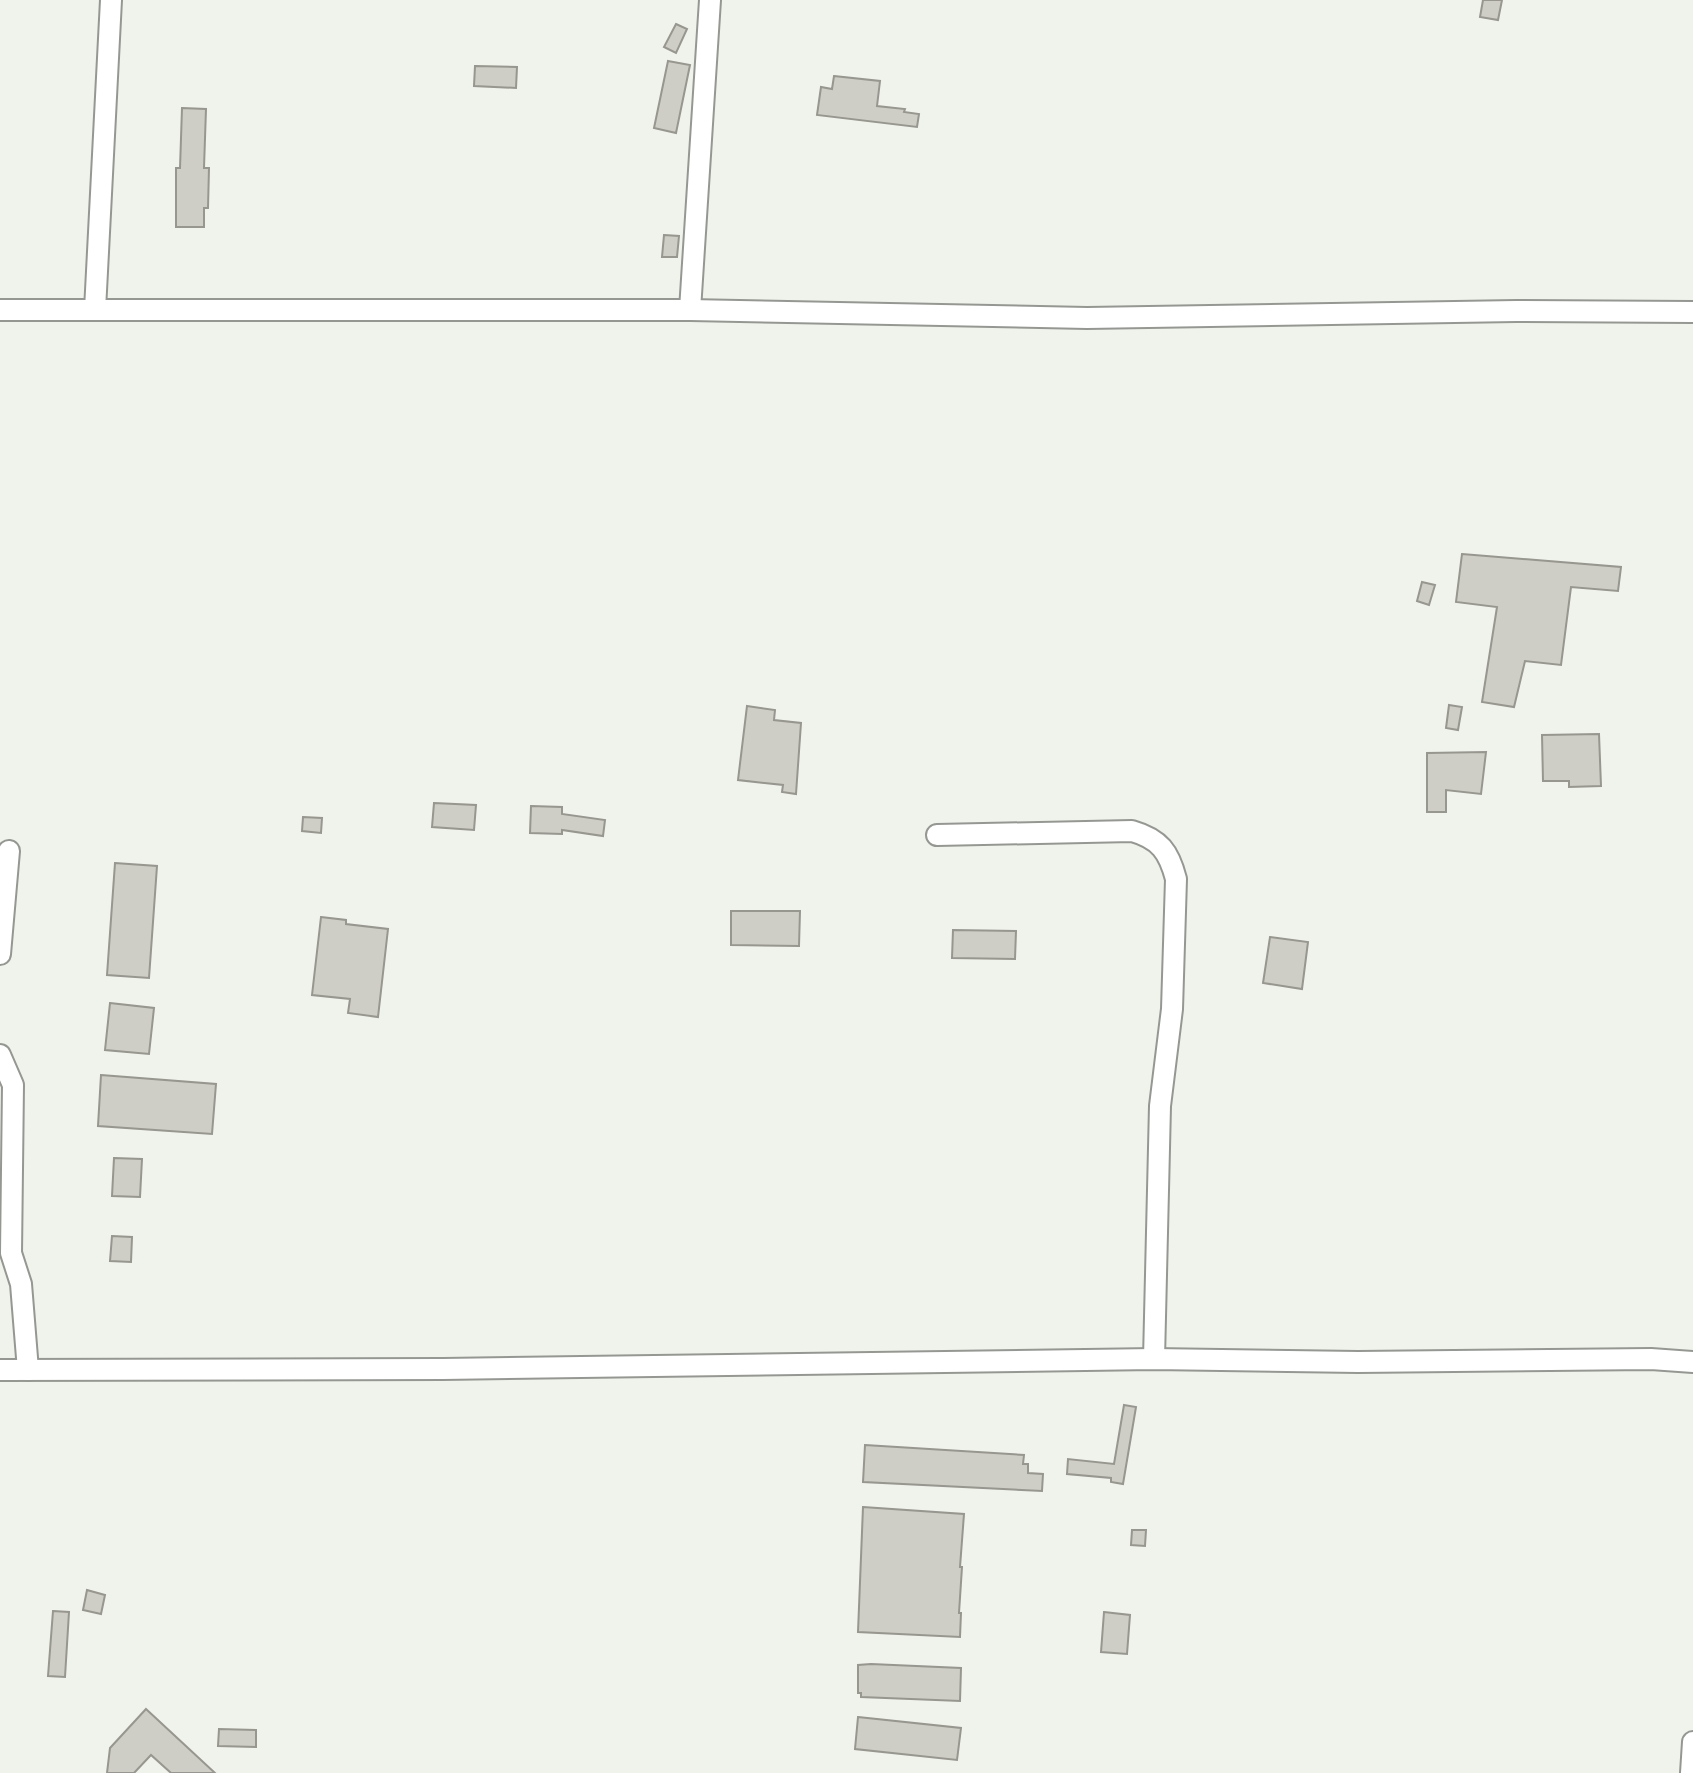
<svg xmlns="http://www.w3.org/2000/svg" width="1693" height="1773" viewBox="0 0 1693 1773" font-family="Raleway,sans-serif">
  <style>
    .building { fill: #cecdc6; stroke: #97968f; stroke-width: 2 }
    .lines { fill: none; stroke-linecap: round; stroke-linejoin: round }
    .street-casing { stroke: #959892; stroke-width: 24 }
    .street { stroke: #fff; stroke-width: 20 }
  </style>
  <rect width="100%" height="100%" fill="#f0f3ec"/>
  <!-- building -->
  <g class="building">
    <path d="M 1483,0 L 1502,0 L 1498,20 L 1480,17 Z"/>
    <path d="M 676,24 L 687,29 L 676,53 L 664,47 Z"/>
    <path d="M 668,61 L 690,65 L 676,133 L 654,128 Z"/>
    <path d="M 475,66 L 517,67 L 516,88 L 474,86 Z"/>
    <path d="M 834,76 L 880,81 L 877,106 L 905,109 L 904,112 L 919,114 L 917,127 L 817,115 L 821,87 L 832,89 Z"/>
    <path d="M 182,108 L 206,109 L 204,168 L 209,168 L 208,208 L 204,208 L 204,227 L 176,227 L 176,168 L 180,168 Z"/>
    <path d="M 664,235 L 679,236 L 677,257 L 662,257 Z"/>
    <path d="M 1462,554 L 1621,567 L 1618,591 L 1571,587 L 1561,665 L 1525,661 L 1514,707 L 1482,702 L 1497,607 L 1456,602 Z"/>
    <path d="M 1422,582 L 1435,585 L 1429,605 L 1417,601 Z"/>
    <path d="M 1449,705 L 1462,707 L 1458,730 L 1446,728 Z"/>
    <path d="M 747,706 L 775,710 L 774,720 L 801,723 L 796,794 L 782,792 L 783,785 L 738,780 Z"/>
    <path d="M 1599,734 L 1601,786 L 1569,787 L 1569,781 L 1543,781 L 1542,735 Z"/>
    <path d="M 1486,752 L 1481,794 L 1446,790 L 1446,812 L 1427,812 L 1427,753 Z"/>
    <path d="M 434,803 L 476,805 L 474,830 L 432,827 Z"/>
    <path d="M 531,806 L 562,807 L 562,814 L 605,820 L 603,836 L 562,830 L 562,834 L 530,833 Z"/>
    <path d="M 303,817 L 322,818 L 321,833 L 302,831 Z"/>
    <path d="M 115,863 L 157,866 L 149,978 L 107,975 Z"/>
    <path d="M 731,911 L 800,911 L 799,946 L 731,945 Z"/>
    <path d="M 321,917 L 346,920 L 346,924 L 388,929 L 378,1017 L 348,1013 L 350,999 L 312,995 Z"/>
    <path d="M 953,930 L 1016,931 L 1015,959 L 952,958 Z"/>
    <path d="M 1270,937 L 1308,942 L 1302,989 L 1263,983 Z"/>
    <path d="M 110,1003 L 154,1008 L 149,1054 L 105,1050 Z"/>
    <path d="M 101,1075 L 216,1084 L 212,1134 L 98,1126 Z"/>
    <path d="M 114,1158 L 142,1159 L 140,1197 L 112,1196 Z"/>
    <path d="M 112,1236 L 132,1237 L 131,1262 L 110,1261 Z"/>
    <path d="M 1124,1405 L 1136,1407 L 1123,1484 L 1111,1482 L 1111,1478 L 1067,1474 L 1068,1459 L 1114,1464 Z"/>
    <path d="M 865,1445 L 1024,1455 L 1023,1464 L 1028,1464 L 1028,1473 L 1043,1474 L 1042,1491 L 863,1482 Z"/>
    <path d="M 863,1507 L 964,1514 L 960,1567 L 962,1567 L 959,1613 L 961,1613 L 960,1637 L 858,1632 Z"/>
    <path d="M 1132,1530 L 1146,1530 L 1145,1546 L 1131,1545 Z"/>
    <path d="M 87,1590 L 105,1595 L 101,1614 L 83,1610 Z"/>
    <path d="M 53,1611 L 69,1612 L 65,1677 L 48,1676 Z"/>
    <path d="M 1104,1612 L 1130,1615 L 1127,1654 L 1101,1652 Z"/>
    <path d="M 871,1664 L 961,1668 L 960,1701 L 861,1697 L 861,1693 L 858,1693 L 858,1665 Z"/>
    <path d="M 146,1709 L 215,1773 L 171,1773 L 151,1755 L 134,1773 L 107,1773 L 110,1748 Z"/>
    <path d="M 858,1717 L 961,1728 L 957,1760 L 855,1749 Z"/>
    <path d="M 219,1729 L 256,1730 L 256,1747 L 218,1746 Z"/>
  </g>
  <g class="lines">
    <!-- street casing -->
    <g class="street-casing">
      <g id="street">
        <path d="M 0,310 L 690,310 L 1087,318 L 1516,311 L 1693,312"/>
        <path d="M 95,310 L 111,0"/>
        <path d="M 690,310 L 710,0"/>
        <path d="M 937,835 L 1132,831 C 1160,839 1169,852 1176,879 L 1172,1009 L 1160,1106 L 1154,1359"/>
        <path d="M 0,954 L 9,851"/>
        <path d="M 0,1055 L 13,1085 L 11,1253 L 21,1284 L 28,1370"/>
        <path d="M 0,1370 L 443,1369 L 1154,1359 L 1358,1362 L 1651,1359 L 1693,1362"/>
        <path d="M 1691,1773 L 1693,1742"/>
      </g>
    </g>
    <!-- street -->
    <use href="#street" class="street"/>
  </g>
</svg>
